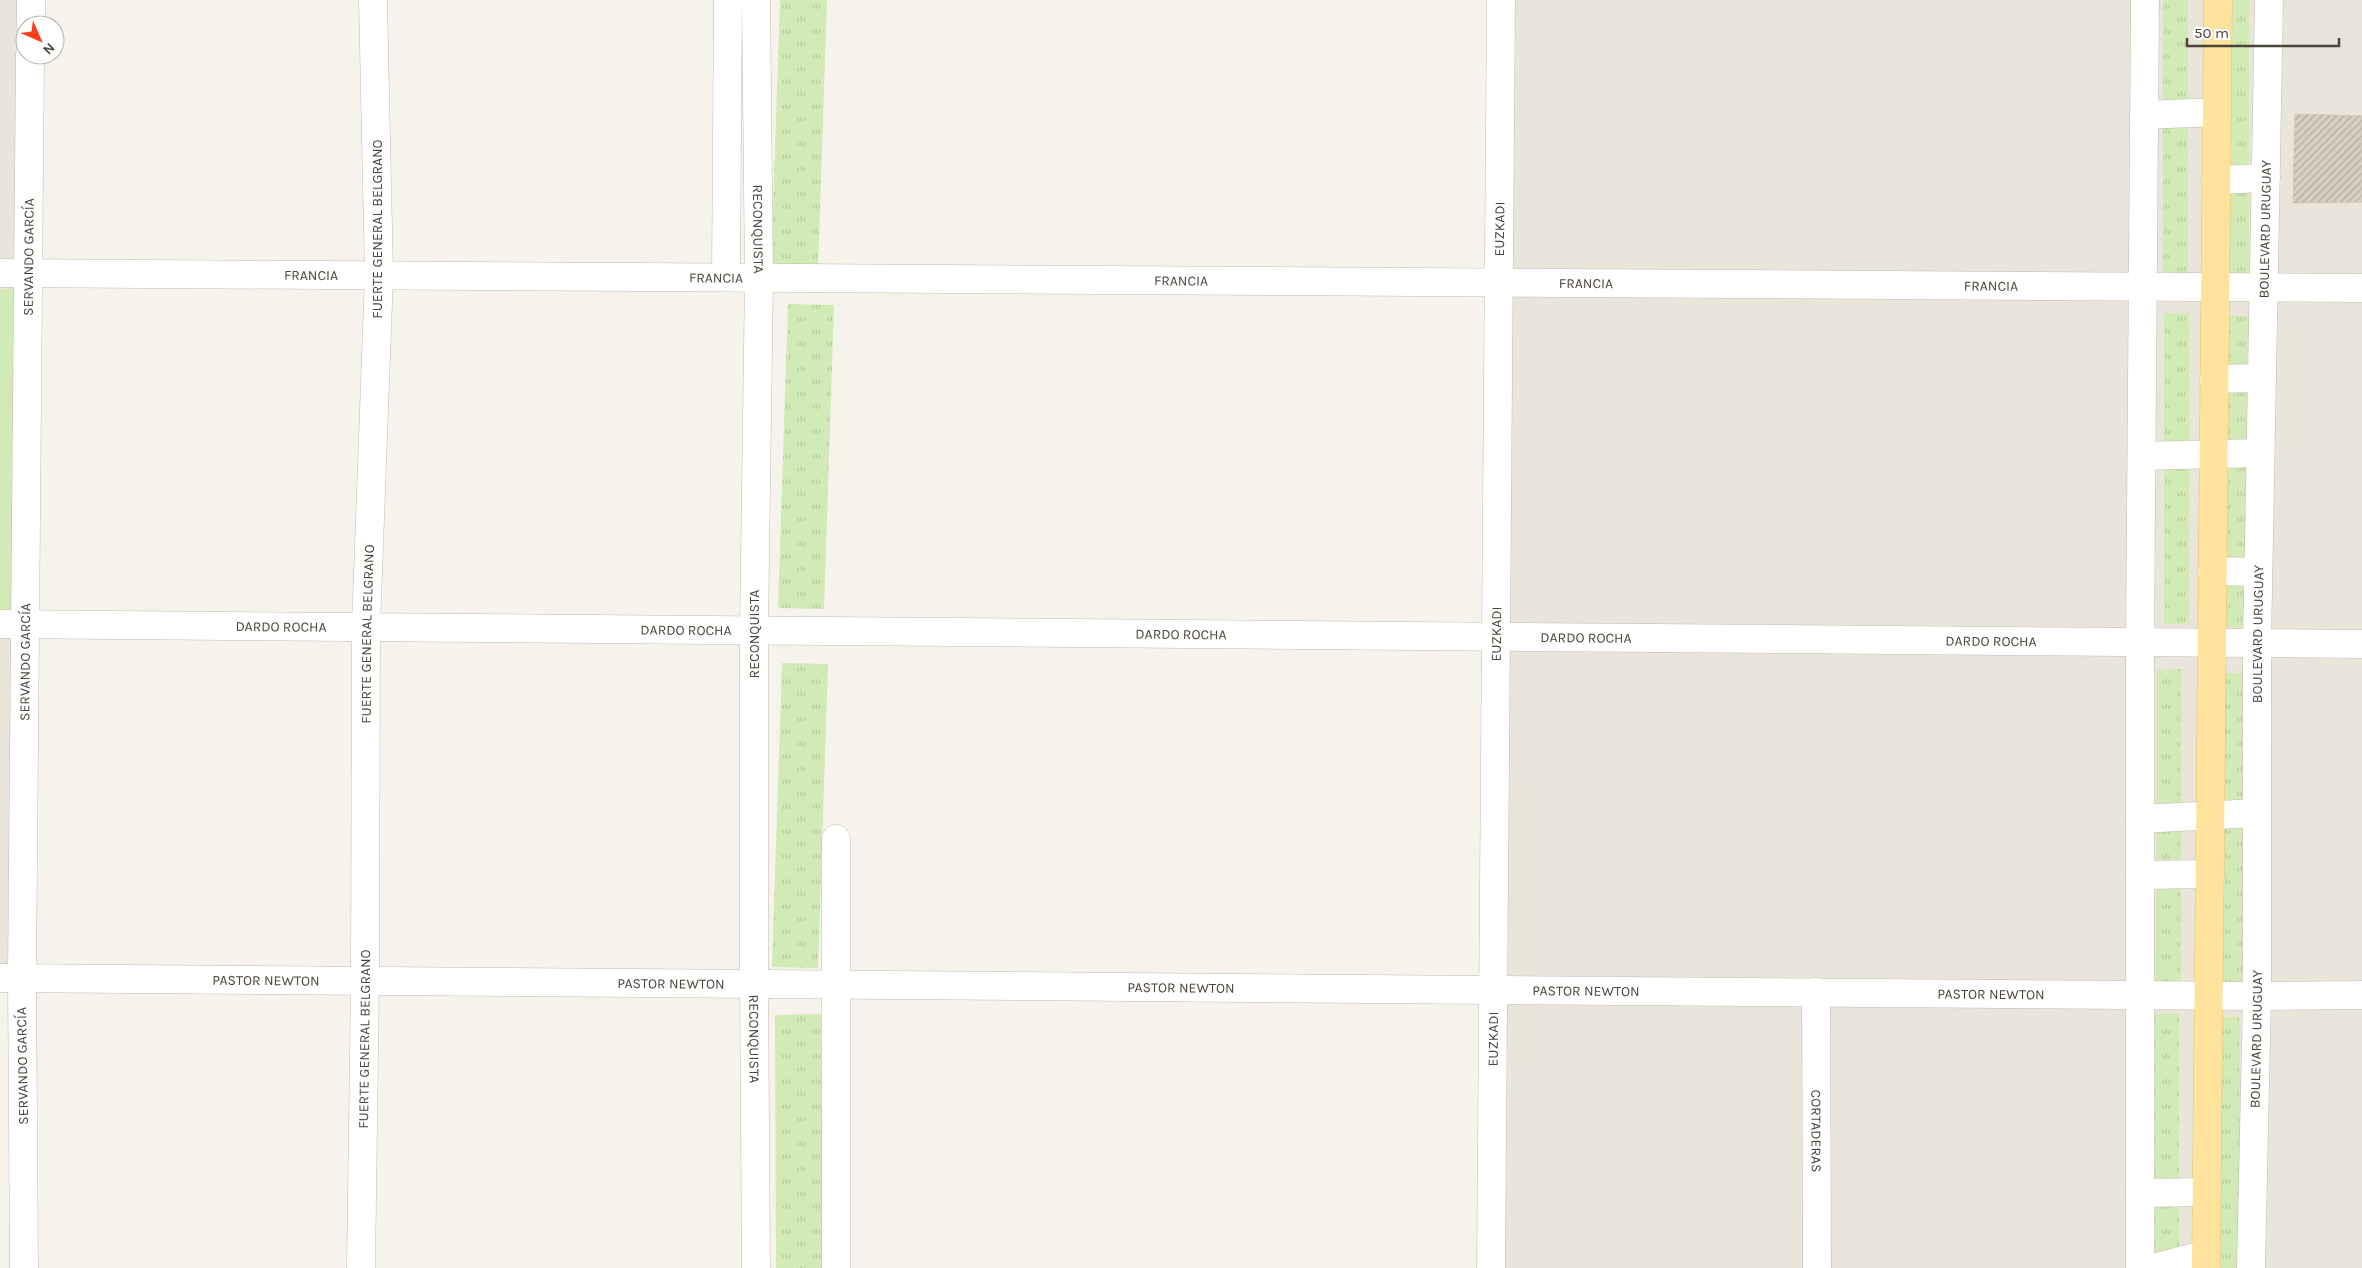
<svg xmlns="http://www.w3.org/2000/svg" width="2362" height="1268" viewBox="0 0 2362 1268" font-family="Karla,sans-serif">
  <style>
    .residential { fill: #eae5da }
    .grass { fill: url(#grass-tufts) }
    .pitch { fill: #d2eab5 }
    .building { fill: url(#building-hatch); stroke: #d3c7b4 }
    .lines { fill: none; stroke-linecap: round; stroke-linejoin: round }
    .minor-casing { stroke: #c2bbae; stroke-width: 29 }
    .major-casing { stroke: #e6c16a; stroke-width: 29 }
    .minor { stroke: #fff; stroke-width: 28 }
    .major { stroke: #ffe39c; stroke-width: 28 }
    .labels { text-anchor: middle; stroke-width: 4.5; stroke-linejoin: round; paint-order: stroke }
    .street-label { font-size: 14px; fill: #4b4439; stroke: #fff }
  </style>
  <defs>
    <pattern id="grass-tufts" width="24" height="20" patternUnits="userSpaceOnUse" patternTransform="scale(1.25)"><rect width="24" height="20" fill="#d2eab5"/><path d="M3 7l-1-3M5 7V3M7 7l1-3M15 17l-1-3M17 17v-4M19 17l1-3" fill="none" stroke="#b6ca9c"/></pattern>
    <pattern id="building-hatch" width="6" height="6" patternUnits="userSpaceOnUse" patternTransform="scale(1.25)"><rect width="6" height="6" fill="#d8cfc1"/><path d="M-1 1l2-2M0 6l6-6M5 7l2-2" fill="none" stroke="#b1aa9e"/></pattern>
  </defs>
  <rect width="100%" height="100%" fill="#f6f3ec"/>
  <!-- residential -->
  <g class="residential">
    <path d="M 0,0 L 31,0 L 25,25 L 22,978 L 0,978 Z"/>
    <path d="M 1501,0 L 2362,0 L 2362,1268 L 1491,1268 Z"/>
  </g>
  <!-- grass -->
  <g class="grass">
    <path d="M 780,0 L 827,0 L 818,270 L 771,269 Z"/>
    <rect x="2163" y="0" width="25" height="275"/>
    <rect x="2225" y="0" width="24" height="278"/>
    <path d="M 788,304 L 834,305 L 824,609 L 778,608 Z"/>
    <rect x="2164" y="313" width="25" height="311"/>
    <rect x="2226" y="316" width="24" height="311"/>
    <path d="M 782,663 L 828,664 L 818,968 L 772,967 Z"/>
    <path d="M 2181,669 L 2181,981 L 2156,981 L 2157,670 Z"/>
    <rect x="2218" y="673" width="24" height="311"/>
    <path d="M 2179,1013 L 2179,1268 L 2155,1268 L 2155,1014 Z"/>
    <path d="M 821,1014 L 823,1268 L 776,1268 L 775,1015 Z"/>
    <rect x="2216" y="1017" width="24" height="251"/>
  </g>
  <!-- pitch -->
  <path class="pitch" d="M 0,289 L 15,289 L 12,614 L 0,614 Z"/>
  <!-- building -->
  <path class="building" d="M 2295,114 L 2362,116 L 2362,202 L 2293,203 Z"/>
  <g class="lines">
    <!-- minor casing -->
    <g class="minor-casing">
      <g id="minor">
        <path id="s1" d="M 756,0 L 759,278 L 754,630 L 754,984 L 756,1268"/>
        <path d="M 31,25 L 31,0"/>
        <path d="M 2144,115 L 2217,112"/>
        <path d="M 2216,180 L 2266,178"/>
        <path id="s2" d="M 0,273 L 2362,288"/>
        <path d="M 726,277 L 728,0"/>
        <path d="M 2214,379 L 2262,378"/>
        <path d="M 2142,456 L 2260,453"/>
        <path d="M 2212,571 L 2258,572"/>
        <path id="s3" d="M 0,624 L 2362,644"/>
        <path d="M 2140,819 L 2257,813"/>
        <path d="M 2140,875 L 2210,874"/>
        <path id="s4" d="M 0,978 L 2257,996 L 2362,995"/>
        <path id="s5" d="M 1816,992 L 1817,1268"/>
        <path d="M 2140,1193 L 2207,1192"/>
        <path id="s6" d="M 24,1268 L 22,978 L 30,55"/>
        <path id="s7" d="M 361,1268 L 365,981 L 366,627 L 379,275 L 373,0"/>
        <path d="M 836,1268 L 836,839"/>
        <path id="s8" d="M 1491,1268 L 1501,0"/>
        <path d="M 2140,1268 L 2140,643 L 2145,0"/>
        <path d="M 2153,1268 L 2206,1254"/>
        <path id="s9" d="M 2251,1268 L 2257,996 L 2257,644 L 2269,0"/>
      </g>
    </g>
    <!-- major casing -->
    <g class="major-casing">
      <path id="major" d="M 2206,1268 L 2218,0"/>
    </g>
    <!-- minor -->
    <use href="#minor" class="minor"/>
    <!-- major -->
    <use href="#major" class="major"/>
  </g>
  <g class="labels">
    <!-- street labels -->
    <g class="street-label">
      <text transform="translate(377 229) rotate(-90)" y="5">FUERTE GENERAL BELGRANO</text>
      <text dy="5" stroke="none"><textPath href="#s1" startOffset="229">RECONQUISTA</textPath></text>
      <text dy="5" stroke="none"><textPath href="#s8" startOffset="1039">EUZKADI</textPath></text>
      <text dy="5" stroke="none"><textPath href="#s9" startOffset="1039">BOULEVARD URUGUAY</textPath></text>
      <text dy="5" stroke="none"><textPath href="#s6" startOffset="1011">SERVANDO GARCÍA</textPath></text>
      <text dy="5" stroke="none"><textPath href="#s2" startOffset="311">FRANCIA</textPath></text>
      <text dy="5" stroke="none"><textPath href="#s2" startOffset="716">FRANCIA</textPath></text>
      <text dy="5" stroke="none"><textPath href="#s2" startOffset="1181">FRANCIA</textPath></text>
      <text dy="5" stroke="none"><textPath href="#s2" startOffset="1586">FRANCIA</textPath></text>
      <text dy="5" stroke="none"><textPath href="#s2" startOffset="1991">FRANCIA</textPath></text>
      <text dy="5" stroke="none"><textPath href="#s3" startOffset="281">DARDO ROCHA</textPath></text>
      <text dy="5" stroke="none"><textPath href="#s3" startOffset="686">DARDO ROCHA</textPath></text>
      <text dy="5" stroke="none"><textPath href="#s7" startOffset="634">FUERTE GENERAL BELGRANO</textPath></text>
      <text transform="translate(754 634) rotate(-90)" y="5">RECONQUISTA</text>
      <text dy="5" stroke="none"><textPath href="#s3" startOffset="1181">DARDO ROCHA</textPath></text>
      <text dy="5" stroke="none"><textPath href="#s8" startOffset="634">EUZKADI</textPath></text>
      <text dy="5" stroke="none"><textPath href="#s9" startOffset="634">BOULEVARD URUGUAY</textPath></text>
      <text dy="5" stroke="none"><textPath href="#s3" startOffset="1586">DARDO ROCHA</textPath></text>
      <text dy="5" stroke="none"><textPath href="#s3" startOffset="1991">DARDO ROCHA</textPath></text>
      <text dy="5" stroke="none"><textPath href="#s6" startOffset="606">SERVANDO GARCÍA</textPath></text>
      <text dy="5" stroke="none"><textPath href="#s4" startOffset="266">PASTOR NEWTON</textPath></text>
      <text dy="5" stroke="none"><textPath href="#s4" startOffset="671">PASTOR NEWTON</textPath></text>
      <text dy="5" stroke="none"><textPath href="#s4" startOffset="1181">PASTOR NEWTON</textPath></text>
      <text dy="5" stroke="none"><textPath href="#s4" startOffset="1586">PASTOR NEWTON</textPath></text>
      <text dy="5" stroke="none"><textPath href="#s4" startOffset="1991">PASTOR NEWTON</textPath></text>
      <text dy="5" stroke="none"><textPath href="#s7" startOffset="229">FUERTE GENERAL BELGRANO</textPath></text>
      <text dy="5" stroke="none"><textPath href="#s1" startOffset="1039">RECONQUISTA</textPath></text>
      <text dy="5" stroke="none"><textPath href="#s8" startOffset="229">EUZKADI</textPath></text>
      <text dy="5" stroke="none"><textPath href="#s9" startOffset="229">BOULEVARD URUGUAY</textPath></text>
      <text transform="translate(22 1066) rotate(-91)" y="5">SERVANDO GARCÍA</text>
      <text dy="5" stroke="none"><textPath href="#s5" startOffset="139">CORTADERAS</textPath></text>
    </g>
  </g>
  <!-- north arrow -->
  <g transform="translate(40 40) rotate(135)"><circle r="24" fill="#ffffff" stroke="#b7b4b0"/>
  <path d="M0-4L9 19L0 12L-9 19Z" fill="#fc3f1d"/>
  <text y="-8" font-size="14" font-weight="bold" text-anchor="middle" fill="#4b4439">N</text>
  </g>
  <!-- scale -->
  <path d="M2187 38v8h152v-8" fill="none" stroke="#4b4439" stroke-width="2.5"/>
  <text x="2194" y="38" font-size="15" fill="#4b4439" stroke="#ffffff" stroke-width="4" paint-order="stroke">50 m</text>
</svg>
